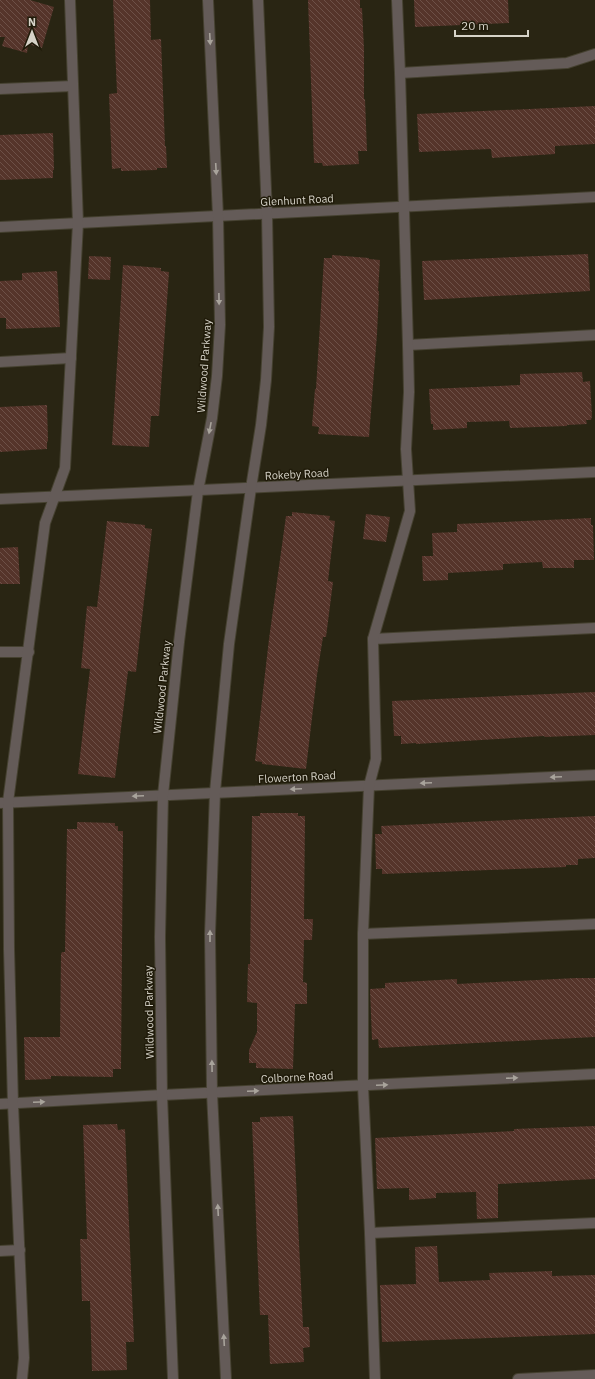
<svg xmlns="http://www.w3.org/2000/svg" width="595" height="1379" viewBox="0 0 595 1379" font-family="'IBM Plex Sans',sans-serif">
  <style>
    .building { fill: url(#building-back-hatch) }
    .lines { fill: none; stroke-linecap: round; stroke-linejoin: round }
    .minor-casing { stroke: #454130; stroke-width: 12 }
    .minor { stroke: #645b58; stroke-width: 10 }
    .oneway { fill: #a8a39b }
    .labels { text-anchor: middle; stroke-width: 3; stroke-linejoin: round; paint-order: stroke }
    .street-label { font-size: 11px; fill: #d6d3c8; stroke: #201b0a }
  </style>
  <defs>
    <pattern id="building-back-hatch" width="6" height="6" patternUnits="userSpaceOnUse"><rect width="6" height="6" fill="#55342a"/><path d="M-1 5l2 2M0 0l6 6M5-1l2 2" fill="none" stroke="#6d5047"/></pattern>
  </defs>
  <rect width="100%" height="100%" fill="#292513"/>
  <!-- building -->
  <g class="building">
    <path d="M 0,0 L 30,0 L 54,7 L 42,48 L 28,44 L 27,53 L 2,46 L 5,37 L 0,37 Z"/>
    <path d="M 113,0 L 150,0 L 151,40 L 161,39 L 165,146 L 166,146 L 167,168 L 157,168 L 157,170 L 121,171 L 121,168 L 112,169 L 109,94 L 117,93 Z"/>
    <path d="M 308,0 L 360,0 L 360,8 L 362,8 L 364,49 L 364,99 L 365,99 L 367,151 L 358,151 L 359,164 L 323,166 L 322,163 L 314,163 Z"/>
    <path d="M 414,0 L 508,0 L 509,23 L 415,27 Z"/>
    <path d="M 595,106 L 595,144 L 555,146 L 555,154 L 492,158 L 491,149 L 419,152 L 417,114 Z"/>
    <path d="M 53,133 L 54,170 L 53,170 L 53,178 L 0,180 L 0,135 Z"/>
    <path d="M 588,254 L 590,291 L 424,300 L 422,261 Z"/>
    <path d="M 332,255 L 369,258 L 369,259 L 380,260 L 378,291 L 379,291 L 377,334 L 369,437 L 318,434 L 319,427 L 312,426 L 315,389 L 316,389 L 324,258 L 332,258 Z"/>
    <path d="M 89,256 L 111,257 L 110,280 L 88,279 Z"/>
    <path d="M 123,265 L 161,268 L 161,271 L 169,272 L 159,416 L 151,416 L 149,447 L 112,445 Z"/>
    <path d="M 57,271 L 60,327 L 6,329 L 6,318 L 0,318 L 0,281 L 22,280 L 22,273 Z"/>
    <path d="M 582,372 L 583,382 L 590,381 L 592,416 L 591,420 L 586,420 L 587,424 L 567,425 L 567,426 L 510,428 L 509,421 L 467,422 L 467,428 L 433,430 L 433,424 L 431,424 L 429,389 L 520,385 L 520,374 Z"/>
    <path d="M 47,405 L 48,441 L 47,442 L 47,449 L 0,452 L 0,407 Z"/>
    <path d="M 292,512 L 330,516 L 329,520 L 335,521 L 328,581 L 333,582 L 326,637 L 323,637 L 317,675 L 306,769 L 262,764 L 262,762 L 255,761 L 269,639 L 286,516 L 292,516 Z"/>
    <path d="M 366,514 L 390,517 L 386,542 L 363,539 Z"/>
    <path d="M 591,518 L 591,525 L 593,525 L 594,560 L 574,560 L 574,568 L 543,568 L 542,562 L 503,564 L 503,570 L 448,573 L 448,580 L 423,581 L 422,556 L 433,556 L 432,533 L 457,532 L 457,524 Z"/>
    <path d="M 107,521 L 145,525 L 145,528 L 152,529 L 136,672 L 128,671 L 115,778 L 78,774 L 90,669 L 81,668 L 87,606 L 97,607 Z"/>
    <path d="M 18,547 L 20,584 L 0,584 L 0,548 Z"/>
    <path d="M 595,692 L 595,735 L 545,737 L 544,736 L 416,744 L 416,743 L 401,744 L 401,736 L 394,736 L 392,701 Z"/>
    <path d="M 260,813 L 298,813 L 298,816 L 305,816 L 304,919 L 313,919 L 312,940 L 304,940 L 303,982 L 307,983 L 307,1004 L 295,1004 L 293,1069 L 256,1068 L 256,1063 L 249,1063 L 249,1050 L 257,1032 L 257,1003 L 247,1002 L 248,964 L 250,964 L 252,816 L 260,816 Z"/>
    <path d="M 595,816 L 595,858 L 578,859 L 578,865 L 566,865 L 566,867 L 382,874 L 382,869 L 376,869 L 375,834 L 382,834 L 381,826 Z"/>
    <path d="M 77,822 L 115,823 L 115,826 L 118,826 L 118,831 L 123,831 L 121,1069 L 113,1069 L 113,1077 L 51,1076 L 51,1079 L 25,1080 L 24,1037 L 60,1037 L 61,954 L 62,952 L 65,952 L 67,829 L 77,829 Z"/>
    <path d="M 576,978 L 595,978 L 595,1037 L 379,1048 L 378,1039 L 372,1040 L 370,989 L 385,988 L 385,983 L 457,979 L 457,984 Z"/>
    <path d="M 293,1116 L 303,1327 L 309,1327 L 310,1347 L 303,1348 L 304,1362 L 270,1364 L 268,1315 L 260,1315 L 252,1122 L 260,1122 L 260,1117 Z"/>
    <path d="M 117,1124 L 118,1130 L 125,1129 L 134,1342 L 126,1342 L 127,1370 L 92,1371 L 90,1301 L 82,1301 L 80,1239 L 87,1239 L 83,1125 Z"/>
    <path d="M 595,1126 L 595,1179 L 498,1184 L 498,1218 L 477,1219 L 476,1192 L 436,1193 L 436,1198 L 409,1200 L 409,1188 L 377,1189 L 375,1138 L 514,1131 L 514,1129 Z"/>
    <path d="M 437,1246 L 439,1282 L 490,1280 L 489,1273 L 552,1271 L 552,1276 L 595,1275 L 595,1334 L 382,1342 L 380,1285 L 416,1284 L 415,1247 Z"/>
  </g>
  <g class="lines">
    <!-- minor casing -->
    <g class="minor-casing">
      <g id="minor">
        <path d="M 400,73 L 567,63 L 595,54"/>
        <path d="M 0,89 L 73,86"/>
        <path d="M 0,227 L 595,197"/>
        <path d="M 408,345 L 595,335"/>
        <path d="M 0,362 L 71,358"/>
        <path d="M 0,499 L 595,472"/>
        <path d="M 373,639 L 595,628"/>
        <path d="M 0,652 L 29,652"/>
        <path d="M 0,803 L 595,775"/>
        <path d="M 363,934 L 595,924"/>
        <path d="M 0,1104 L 162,1095 L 595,1074"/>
        <path d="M 370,1233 L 595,1223"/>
        <path d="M 0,1251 L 20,1250"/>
        <path d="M 22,1379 L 24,1358 L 13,1104 L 9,949 L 8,802 L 45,523 L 65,468 L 78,223 L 70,0"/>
        <path d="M 173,1379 L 162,1095 L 160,937 L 163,795 L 179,642 L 198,491 L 212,418 L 217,376 L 220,325 L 218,216 L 208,0"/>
        <path d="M 226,1379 L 212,1093 L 210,934 L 215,792 L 229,644 L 251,488 L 261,425 L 266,380 L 269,327 L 267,214 L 258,0"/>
        <path d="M 375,1379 L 370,1233 L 363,1086 L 363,934 L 369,786 L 376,759 L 373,639 L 410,511 L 406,449 L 409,392 L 408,345 L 400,73 L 397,0"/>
        <path d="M 518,1379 L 595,1375"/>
      </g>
    </g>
    <!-- minor -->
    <use href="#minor" class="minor"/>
  </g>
  <!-- one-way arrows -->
  <defs><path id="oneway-solid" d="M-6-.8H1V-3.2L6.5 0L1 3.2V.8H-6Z"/></defs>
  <g class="oneway">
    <use href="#oneway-solid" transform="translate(210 39) rotate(87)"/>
    <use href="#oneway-solid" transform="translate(216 169) rotate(87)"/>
    <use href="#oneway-solid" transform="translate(219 299) rotate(89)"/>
    <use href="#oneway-solid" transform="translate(210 428) rotate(101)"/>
    <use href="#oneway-solid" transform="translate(556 777) rotate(177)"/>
    <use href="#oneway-solid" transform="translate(426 783) rotate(177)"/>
    <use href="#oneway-solid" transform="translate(296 789) rotate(177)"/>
    <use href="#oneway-solid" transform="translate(138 796) rotate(177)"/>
    <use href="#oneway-solid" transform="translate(210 936) rotate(-90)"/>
    <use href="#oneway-solid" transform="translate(212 1066) rotate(-91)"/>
    <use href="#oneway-solid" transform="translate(512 1078) rotate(-3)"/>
    <use href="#oneway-solid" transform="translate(382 1085) rotate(-3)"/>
    <use href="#oneway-solid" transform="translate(253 1091) rotate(-3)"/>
    <use href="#oneway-solid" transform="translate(39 1102) rotate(-3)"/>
    <use href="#oneway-solid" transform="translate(218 1210) rotate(-93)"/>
    <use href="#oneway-solid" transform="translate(224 1340) rotate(-93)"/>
  </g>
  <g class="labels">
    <!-- street labels -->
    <g class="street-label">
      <text transform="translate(297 200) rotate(-3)" y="4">Glenhunt Road</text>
      <text transform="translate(204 366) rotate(-86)" y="4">Wildwood Parkway</text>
      <text transform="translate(297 474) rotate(-3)" y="4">Rokeby Road</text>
      <text transform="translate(162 687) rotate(-84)" y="4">Wildwood Parkway</text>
      <text transform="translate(297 777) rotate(-3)" y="4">Flowerton Road</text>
      <text transform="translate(149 1012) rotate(-91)" y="4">Wildwood Parkway</text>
      <text transform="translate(297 1077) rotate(-3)" y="4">Colborne Road</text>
    </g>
  </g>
  <!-- north arrow -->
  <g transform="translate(32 32)" stroke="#201b0a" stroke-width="3" paint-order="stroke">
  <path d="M0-3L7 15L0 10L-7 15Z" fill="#d6d3c8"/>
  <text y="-6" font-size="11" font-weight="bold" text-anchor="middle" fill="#d6d3c8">N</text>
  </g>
  <!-- scale -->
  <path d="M455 30v6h73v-6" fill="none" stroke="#d6d3c8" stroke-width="2"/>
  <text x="461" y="30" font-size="12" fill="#d6d3c8" stroke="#201b0a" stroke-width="3" paint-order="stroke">20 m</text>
</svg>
